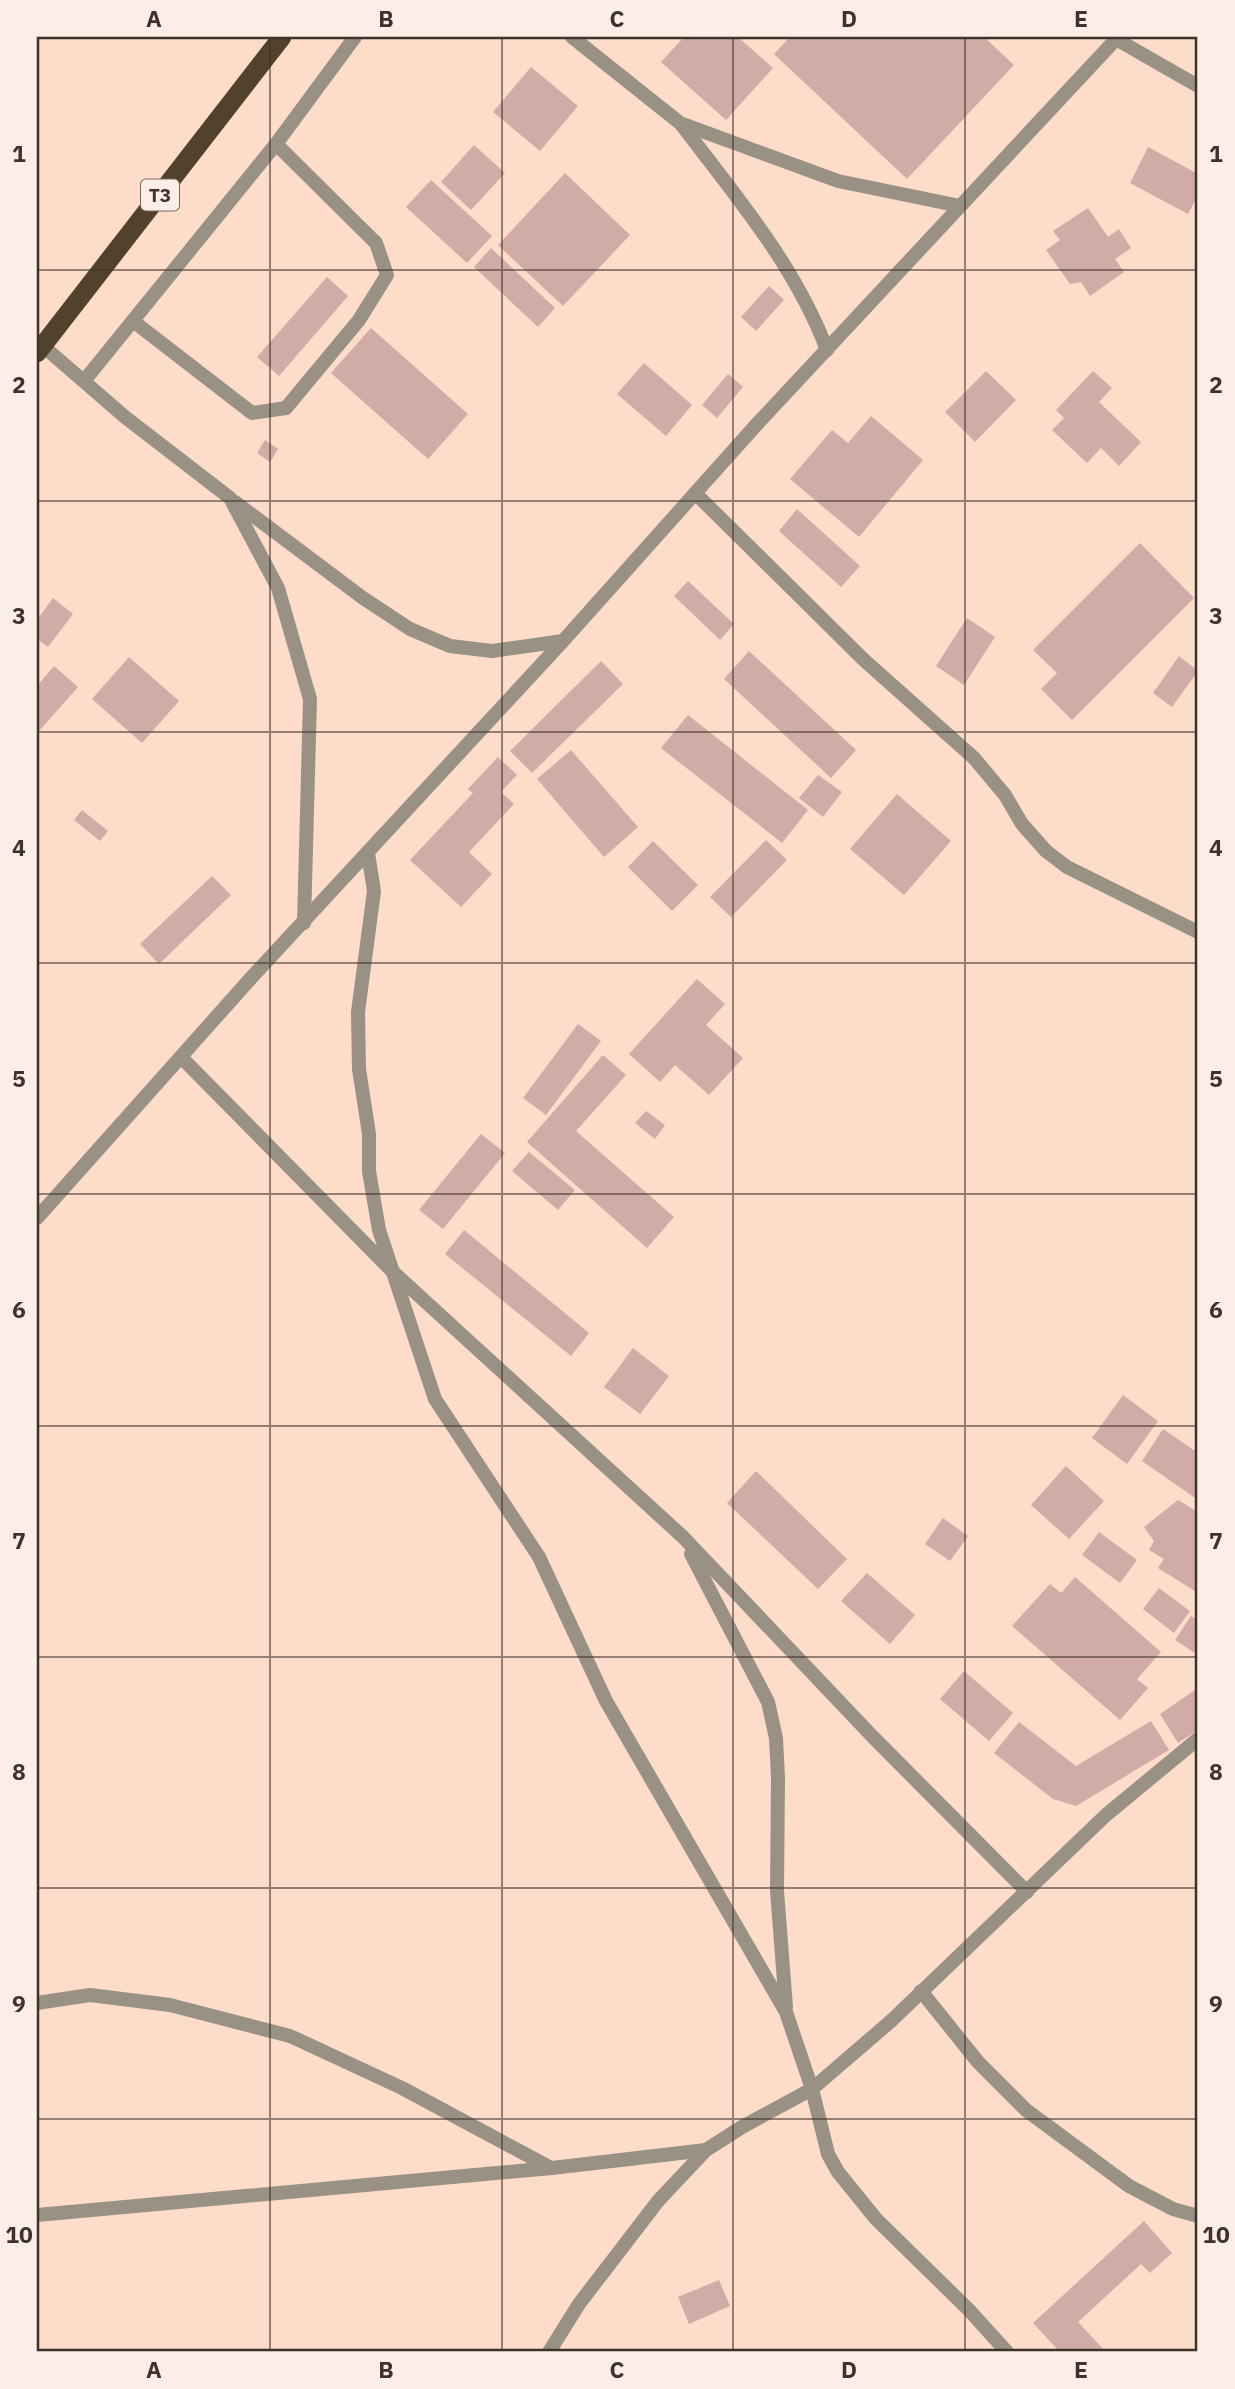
<svg xmlns="http://www.w3.org/2000/svg" width="1235" height="2389" viewBox="0 0 1235 2389" font-family="'IBM Plex Sans',sans-serif">
  <style>
    .building { fill: #d1aca7 }
    .lines { fill: none; stroke-linecap: round; stroke-linejoin: round }
    .service { stroke: #9a9185; stroke-width: 14 }
    .minor { stroke: #9a9185; stroke-width: 14 }
    .tertiary { stroke: #9a9185; stroke-width: 14 }
    .trunk { stroke: #52422c; stroke-width: 19 }
    .grid { fill: none; stroke: #3f322b; stroke-width: 2; stroke-opacity: 0.55 }
    .labels { text-anchor: middle; stroke-width: 5; stroke-linejoin: round; paint-order: stroke }
    .shield { fill: #fbeee6; stroke: #776a63; stroke-width: 2 }
    .shield-label { font-size: 19px; font-weight: bold; fill: #3f322b }
    .neatline { fill: none; stroke: #3f322b; stroke-width: 2.5 }
    .grid-label { font-size: 23px; text-anchor: middle; font-weight: bold; fill: #3f322b }
  </style>
  <rect width="100%" height="100%" fill="#fddcca"/>
  <!-- building -->
  <g class="building">
    <path d="M 684,37 L 738,37 L 773,68 L 726,120 L 661,62 Z"/>
    <path d="M 790,37 L 984,37 L 1014,65 L 907,179 L 774,54 Z"/>
    <path d="M 531,67 L 578,106 L 540,151 L 493,112 Z"/>
    <path d="M 474,145 L 505,173 L 471,210 L 441,182 Z"/>
    <path d="M 1148,147 L 1198,174 L 1198,195 L 1188,214 L 1130,183 Z"/>
    <path d="M 565,173 L 630,235 L 563,306 L 498,245 Z"/>
    <path d="M 431,180 L 492,236 L 467,263 L 406,207 Z"/>
    <path d="M 1088,208 L 1108,237 L 1119,229 L 1131,248 L 1115,259 L 1124,272 L 1090,296 L 1081,282 L 1070,284 L 1046,250 L 1060,240 L 1053,231 Z"/>
    <path d="M 491,248 L 555,308 L 538,327 L 474,267 Z"/>
    <path d="M 327,277 L 348,296 L 279,376 L 257,357 Z"/>
    <path d="M 769,286 L 784,300 L 756,331 L 741,317 Z"/>
    <path d="M 371,328 L 468,414 L 428,459 L 331,373 Z"/>
    <path d="M 644,363 L 692,405 L 666,436 L 617,394 Z"/>
    <path d="M 986,371 L 1016,400 L 975,442 L 945,412 Z"/>
    <path d="M 1093,371 L 1112,388 L 1099,402 L 1141,442 L 1119,466 L 1101,448 L 1087,463 L 1052,430 L 1064,418 L 1056,410 Z"/>
    <path d="M 728,374 L 743,387 L 717,418 L 702,405 Z"/>
    <path d="M 871,416 L 923,460 L 859,537 L 790,479 L 832,430 L 848,443 Z"/>
    <path d="M 265,440 L 278,449 L 270,462 L 257,453 Z"/>
    <path d="M 797,509 L 860,566 L 841,587 L 779,531 Z"/>
    <path d="M 1140,543 L 1194,598 L 1072,720 L 1041,689 L 1057,673 L 1033,650 Z"/>
    <path d="M 688,581 L 734,624 L 720,640 L 674,596 Z"/>
    <path d="M 53,598 L 73,614 L 48,647 L 37,639 L 37,620 Z"/>
    <path d="M 967,618 L 995,637 L 964,685 L 936,666 Z"/>
    <path d="M 749,651 L 856,750 L 831,778 L 724,679 Z"/>
    <path d="M 1179,656 L 1198,671 L 1172,707 L 1153,693 Z"/>
    <path d="M 129,657 L 179,701 L 142,743 L 92,699 Z"/>
    <path d="M 601,661 L 623,684 L 532,773 L 510,751 Z"/>
    <path d="M 54,666 L 78,687 L 39,731 L 37,729 L 37,686 Z"/>
    <path d="M 688,715 L 808,810 L 782,843 L 661,748 Z"/>
    <path d="M 571,750 L 638,827 L 604,857 L 537,779 Z"/>
    <path d="M 498,757 L 517,775 L 501,792 L 514,804 L 469,852 L 492,874 L 461,907 L 410,860 L 473,793 L 468,789 Z"/>
    <path d="M 818,775 L 842,792 L 823,817 L 799,798 Z"/>
    <path d="M 897,794 L 951,841 L 904,895 L 850,849 Z"/>
    <path d="M 82,810 L 108,831 L 100,841 L 74,820 Z"/>
    <path d="M 766,840 L 787,860 L 731,917 L 710,897 Z"/>
    <path d="M 653,841 L 698,885 L 672,911 L 628,867 Z"/>
    <path d="M 212,876 L 231,895 L 159,964 L 140,944 Z"/>
    <path d="M 697,979 L 725,1004 L 706,1025 L 743,1058 L 709,1095 L 675,1065 L 660,1082 L 629,1054 Z"/>
    <path d="M 578,1024 L 601,1041 L 546,1115 L 523,1098 Z"/>
    <path d="M 603,1055 L 626,1075 L 576,1131 L 674,1217 L 647,1248 L 527,1142 Z"/>
    <path d="M 646,1111 L 665,1125 L 655,1139 L 635,1123 Z"/>
    <path d="M 481,1134 L 505,1153 L 443,1229 L 419,1210 Z"/>
    <path d="M 529,1152 L 575,1190 L 558,1210 L 512,1171 Z"/>
    <path d="M 464,1230 L 589,1333 L 571,1356 L 445,1254 Z"/>
    <path d="M 633,1348 L 669,1376 L 640,1414 L 604,1387 Z"/>
    <path d="M 1123,1395 L 1158,1421 L 1127,1464 L 1092,1438 Z"/>
    <path d="M 1163,1429 L 1198,1453 L 1198,1500 L 1142,1461 Z"/>
    <path d="M 1066,1466 L 1104,1501 L 1069,1539 L 1031,1505 Z"/>
    <path d="M 756,1471 L 847,1559 L 818,1589 L 727,1503 Z"/>
    <path d="M 1178,1500 L 1198,1512 L 1198,1593 L 1158,1568 L 1164,1559 L 1149,1550 L 1154,1541 L 1144,1527 Z"/>
    <path d="M 943,1518 L 968,1536 L 950,1561 L 925,1544 Z"/>
    <path d="M 1099,1532 L 1137,1560 L 1120,1583 L 1082,1555 Z"/>
    <path d="M 867,1573 L 915,1615 L 890,1644 L 841,1601 Z"/>
    <path d="M 1075,1577 L 1161,1652 L 1137,1679 L 1148,1688 L 1120,1720 L 1012,1626 L 1050,1584 L 1061,1593 Z"/>
    <path d="M 1159,1588 L 1190,1611 L 1174,1633 L 1143,1609 Z"/>
    <path d="M 1191,1616 L 1198,1620 L 1198,1655 L 1175,1640 Z"/>
    <path d="M 964,1671 L 1013,1713 L 989,1741 L 940,1699 Z"/>
    <path d="M 1198,1688 L 1198,1730 L 1178,1743 L 1160,1714 Z"/>
    <path d="M 1151,1721 L 1169,1750 L 1076,1806 L 1053,1799 L 994,1753 L 1019,1722 L 1076,1766 Z"/>
    <path d="M 1144,2221 L 1172,2253 L 1150,2273 L 1141,2264 L 1078,2322 L 1106,2352 L 1060,2352 L 1033,2323 Z"/>
    <path d="M 719,2280 L 730,2306 L 689,2324 L 678,2297 Z"/>
  </g>
  <g class="lines">
    <!-- service -->
    <path class="service" d="M 133,321 L 252,413 L 286,408 L 359,320 L 387,275 L 376,243 L 276,144"/>
    <!-- minor -->
    <g class="minor">
      <path d="M 572,37 L 680,123 L 838,181 L 960,206"/>
      <path d="M 1116,39 L 1198,86"/>
      <path d="M 681,124 C 735,195 795,265 827,350"/>
      <path d="M 43,346 L 125,417 L 230,498 L 278,588 L 310,699 L 304,923"/>
      <path d="M 84,381 L 276,144 L 355,37"/>
      <path d="M 695,493 L 864,660 L 974,758 L 1005,795 L 1022,824 L 1046,851 L 1067,867 L 1198,932"/>
      <path d="M 235,502 L 363,598 L 410,629 L 450,646 L 492,651 L 563,641"/>
      <path d="M 368,853 L 374,891 L 358,1012 L 359,1069 L 369,1134 L 369,1171 L 379,1230 L 435,1399 L 539,1557 L 606,1701 L 786,2012 L 812,2089 L 828,2154 L 838,2172 L 876,2219 L 969,2310 L 1007,2352"/>
      <path d="M 181,1057 L 392,1271 L 683,1537 L 872,1736 L 1027,1892"/>
      <path d="M 691,1554 L 768,1702 L 776,1738 L 778,1778 L 777,1891 L 786,2007"/>
      <path d="M 921,1991 L 978,2062 L 1026,2110 L 1129,2186 L 1173,2209 L 1198,2216"/>
      <path d="M 37,2003 L 90,1995 L 170,2005 L 290,2036 L 402,2088 L 551,2168"/>
      <path d="M 37,2215 L 552,2168 L 706,2150"/>
      <path d="M 549,2352 L 579,2304 L 658,2201 L 706,2150 L 742,2127 L 812,2089 L 891,2021 L 1106,1815 L 1198,1739"/>
    </g>
    <!-- tertiary -->
    <path class="tertiary" d="M 37,1218 L 251,978 L 563,641 L 757,424 L 1118,37"/>
    <!-- trunk -->
    <path class="trunk" d="M 37,353 L 282,37"/>
  </g>
  <!-- grid -->
  <path class="grid" d="M 270,37 L 270,2352M 502,37 L 502,2352M 733,37 L 733,2352M 965,37 L 965,2352M 37,270 L 1198,270M 37,501 L 1198,501M 37,732 L 1198,732M 37,963 L 1198,963M 37,1194 L 1198,1194M 37,1426 L 1198,1426M 37,1657 L 1198,1657M 37,1888 L 1198,1888M 37,2119 L 1198,2119"/>
  <g class="labels">
    <!-- shield labels -->
    <rect class="shield" x="141" y="179.5" width="38" height="31" rx="5"/>
    <g class="shield-label">
      <text x="160" y="202">T3</text>
    </g>
  </g>
  <!-- border -->
  <rect width="1235" height="2389" fill="none" stroke="#fbeee6" stroke-width="77"/>
  <rect x="38" y="38" width="1158" height="2312" class="neatline"/>
  <g class="grid-label">
    <text x="154" y="27">A</text>
    <text x="386" y="27">B</text>
    <text x="617" y="27">C</text>
    <text x="849" y="27">D</text>
    <text x="1081" y="27">E</text>
    <text x="19" y="162">1</text>
    <text x="1216" y="162">1</text>
    <text x="19" y="393">2</text>
    <text x="1216" y="393">2</text>
    <text x="19" y="624">3</text>
    <text x="1216" y="624">3</text>
    <text x="19" y="856">4</text>
    <text x="1216" y="856">4</text>
    <text x="19" y="1087">5</text>
    <text x="1216" y="1087">5</text>
    <text x="19" y="1318">6</text>
    <text x="1216" y="1318">6</text>
    <text x="19" y="1549">7</text>
    <text x="1216" y="1549">7</text>
    <text x="19" y="1780">8</text>
    <text x="1216" y="1780">8</text>
    <text x="19" y="2012">9</text>
    <text x="1216" y="2012">9</text>
    <text x="19" y="2243">10</text>
    <text x="1216" y="2243">10</text>
    <text x="154" y="2378">A</text>
    <text x="386" y="2378">B</text>
    <text x="617" y="2378">C</text>
    <text x="849" y="2378">D</text>
    <text x="1081" y="2378">E</text>
  </g>
</svg>
